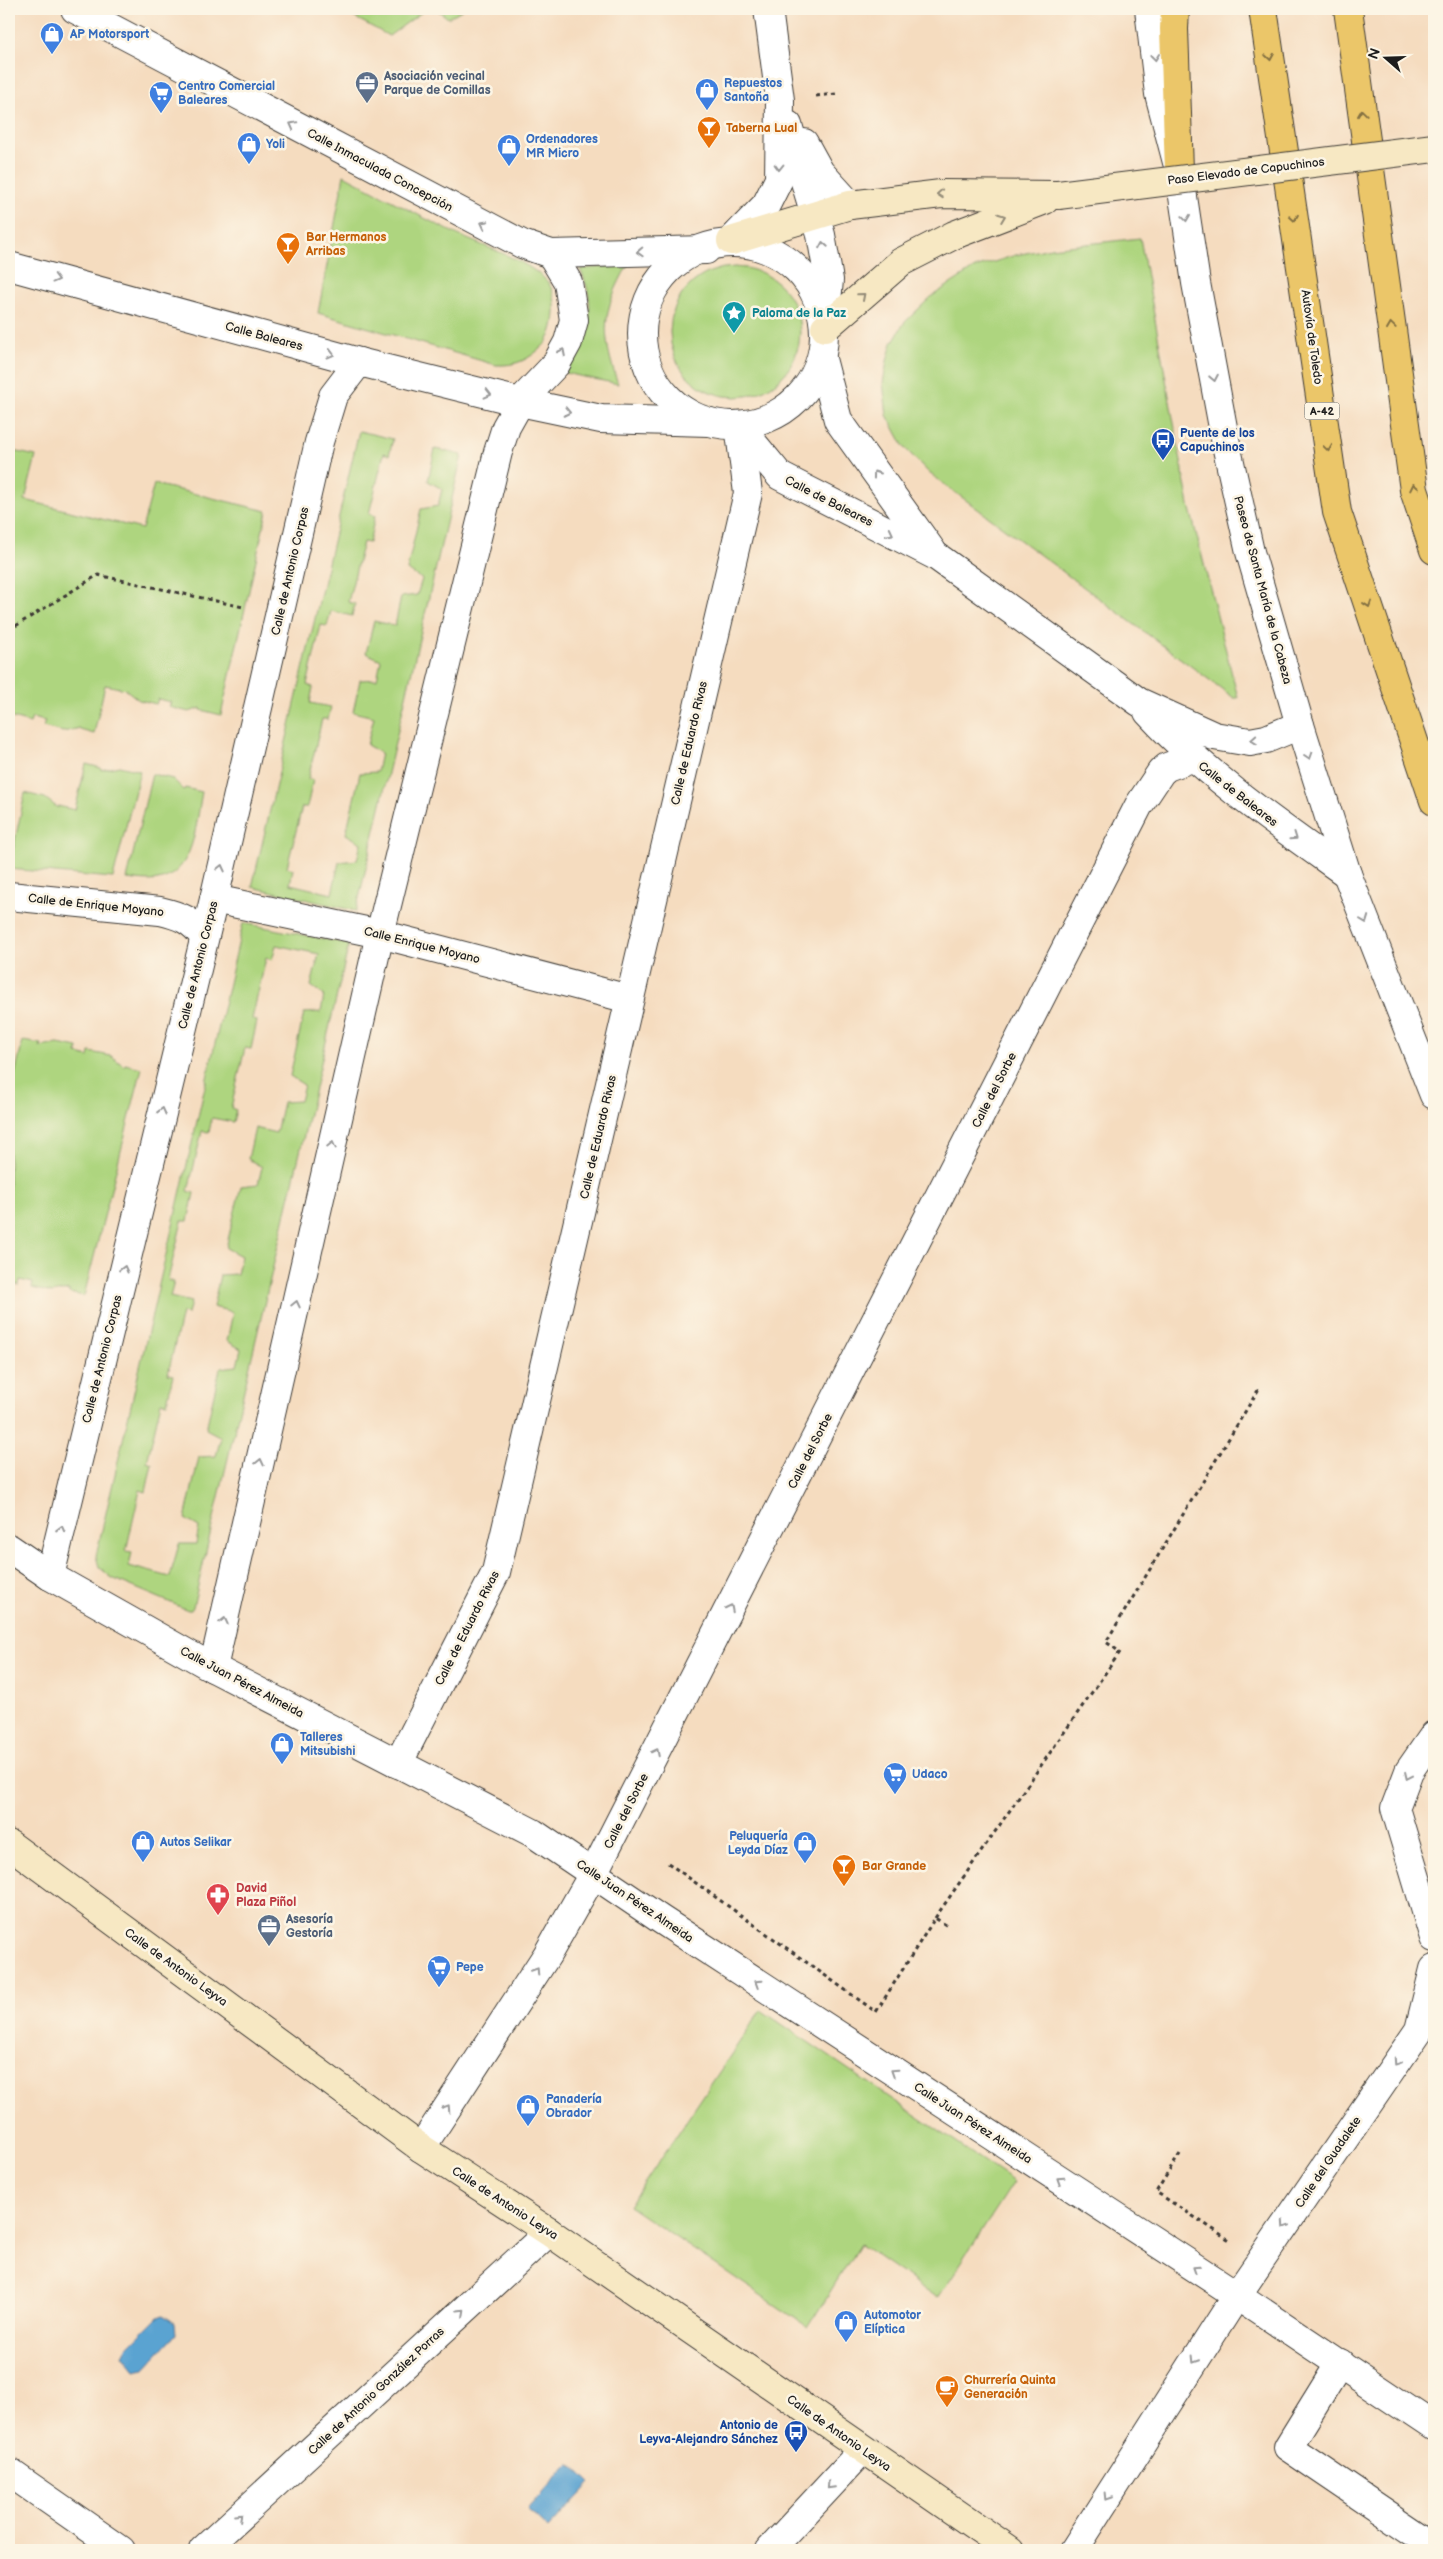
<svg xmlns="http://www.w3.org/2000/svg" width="1443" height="2559" viewBox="0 0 1443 2559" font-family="'Balsamiq Sans',sans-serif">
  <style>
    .green { fill: #aed57f; stroke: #65784e; fill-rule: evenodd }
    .water { fill: #5aa3d1; stroke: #3b6076 }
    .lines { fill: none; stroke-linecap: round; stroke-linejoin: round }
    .street-casing { stroke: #3d3934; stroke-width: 30 }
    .secondary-casing { stroke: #3d3934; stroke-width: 30 }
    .highway-casing { stroke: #3d3934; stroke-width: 30 }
    .path { stroke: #3d3934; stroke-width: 3; stroke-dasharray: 4 4; stroke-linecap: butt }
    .street { stroke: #fff; stroke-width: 28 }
    .secondary { stroke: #f7e8c3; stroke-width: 28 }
    .highway { stroke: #ebc669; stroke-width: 28 }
    .secondary-bridge-casing { stroke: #3d3934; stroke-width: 30; stroke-linecap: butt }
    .secondary-bridge { stroke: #f7e8c3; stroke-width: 28 }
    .oneway { stroke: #999 }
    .oneway2 { stroke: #847142 }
    .oneway3 { stroke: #948c78 }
    .labels { text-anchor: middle; stroke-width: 5; stroke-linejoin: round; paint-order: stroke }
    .shield { fill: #fcf5e5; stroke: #5f5d58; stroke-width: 1 }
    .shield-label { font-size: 11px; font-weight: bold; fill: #1c1c1c }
    .shop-label { font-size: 12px; font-weight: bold; fill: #366cbe; stroke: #fcf5e5; text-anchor: start }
    .service-label { font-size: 12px; font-weight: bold; fill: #4e5e75; stroke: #fcf5e5; text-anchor: start }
    .food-label { font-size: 12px; font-weight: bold; fill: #c56008; stroke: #fcf5e5; text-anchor: start }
    .street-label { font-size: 12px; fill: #1c1c1c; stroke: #fcf5e5 }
    .culture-label { font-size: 12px; font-weight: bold; fill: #0d838f; stroke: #fcf5e5; text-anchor: start }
    .transit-label { font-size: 12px; font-weight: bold; fill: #164399; stroke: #fcf5e5; text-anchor: start }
    .health-label { font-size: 12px; font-weight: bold; fill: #be3a42; stroke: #fcf5e5; text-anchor: start }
  </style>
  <rect width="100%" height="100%" fill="#fcf5e5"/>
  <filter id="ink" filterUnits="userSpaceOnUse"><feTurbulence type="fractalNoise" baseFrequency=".02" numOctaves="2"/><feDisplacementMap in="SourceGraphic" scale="10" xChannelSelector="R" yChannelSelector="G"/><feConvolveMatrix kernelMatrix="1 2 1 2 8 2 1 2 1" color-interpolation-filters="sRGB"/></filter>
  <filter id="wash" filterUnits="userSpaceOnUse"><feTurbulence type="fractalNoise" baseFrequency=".0096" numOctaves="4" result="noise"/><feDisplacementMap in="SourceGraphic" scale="20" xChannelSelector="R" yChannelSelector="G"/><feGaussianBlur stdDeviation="1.12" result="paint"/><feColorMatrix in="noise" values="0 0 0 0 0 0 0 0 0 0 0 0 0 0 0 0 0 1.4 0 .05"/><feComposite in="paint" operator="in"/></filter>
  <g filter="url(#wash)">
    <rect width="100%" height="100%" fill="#f5dcbf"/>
    <!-- green -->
    <g class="green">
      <path d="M 339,9 L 426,9 L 389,36 Z"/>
      <path d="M 436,9 L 463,9 L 448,18 Z"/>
      <path d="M 344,175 C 380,194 415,214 452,232 C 482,247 521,256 546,280 C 560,294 557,333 543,346 C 528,360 516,366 496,365 L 318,313 Z"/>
      <path d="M 1140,238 L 1189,505 L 1238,698 L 1234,698 L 929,473 L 904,447 L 887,415 L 883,383 L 887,361 L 892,343 L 904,323 L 932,296 L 975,268 L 1016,255 L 1051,248 Z"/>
      <path d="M 628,265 C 601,312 601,333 618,384 L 565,373 C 588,339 599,309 580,269 Z"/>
      <circle cx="735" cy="332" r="65"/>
      <path d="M 359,431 L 393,439 L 389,455 L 384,453 L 369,514 L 375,516 L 369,543 L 363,542 L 348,602 L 355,604 L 352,616 L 331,611 L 327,626 L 321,625 L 307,685 L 313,687 L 310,703 L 331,707 L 328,719 L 322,719 L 308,779 L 313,780 L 307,807 L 302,807 L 287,867 L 293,869 L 290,884 L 332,894 L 339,862 L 357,860 L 361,843 L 346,834 L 360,773 L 377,772 L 381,753 L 367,745 L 374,717 L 353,712 L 360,680 L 377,679 L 381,660 L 366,653 L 374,621 L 395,626 L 401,597 L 417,595 L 422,579 L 407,570 L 421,509 L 438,506 L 442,489 L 428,481 L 435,449 L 462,455 L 356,911 L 252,887 Z"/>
      <path d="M 9,450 L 36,456 L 25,500 L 142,529 L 154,484 L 267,511 L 221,715 L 201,710 L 201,708 L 189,712 L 169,707 L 171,702 L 158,699 L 156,704 L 139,700 L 125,689 L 105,685 L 94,734 L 80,730 L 80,728 L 63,732 L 43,727 L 45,721 L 32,718 L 30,723 L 9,717 Z"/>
      <path d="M 86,764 L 101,768 L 101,770 L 119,766 L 140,771 L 113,878 L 9,869 L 25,793 L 45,798 L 58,808 L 58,806 L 75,810 Z"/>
      <path d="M 152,774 L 173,779 L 184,790 L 185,788 L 202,792 C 196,822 195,873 158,880 C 149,882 137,880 127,879 Z"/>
      <path d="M 243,923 L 349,944 L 193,1607 L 191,1610 L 188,1610 L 112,1578 L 99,1567 L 96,1556 ZM 276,945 L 319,954 L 311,986 L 324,995 L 321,1012 L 304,1013 L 290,1076 L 304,1085 L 300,1101 L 283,1102 L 276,1133 L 255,1128 L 248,1159 L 262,1167 L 258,1184 L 241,1186 L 226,1248 L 241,1256 L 237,1274 L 220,1275 L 213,1307 L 233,1312 L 227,1341 L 241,1349 L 237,1366 L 220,1368 L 206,1429 L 221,1437 L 216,1456 L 199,1457 L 185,1519 L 199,1527 L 196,1544 L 179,1544 L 170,1577 L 129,1566 L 132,1552 L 126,1551 L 140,1490 L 146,1492 L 152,1464 L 147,1462 L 161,1402 L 167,1403 L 173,1375 L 168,1374 L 182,1313 L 188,1314 L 191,1302 L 170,1297 L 174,1282 L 168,1280 L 182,1221 L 188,1221 L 194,1193 L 188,1191 L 202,1131 L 209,1132 L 212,1118 L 233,1122 L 236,1110 L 231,1108 L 245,1048 L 251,1049 L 257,1021 L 252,1019 L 266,958 L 272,960 Z"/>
      <path d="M 23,1041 L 41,1044 L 40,1047 L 58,1044 L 78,1048 L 77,1054 L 89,1057 L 90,1052 L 111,1056 L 124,1066 L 125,1064 L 142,1068 L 84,1296 L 69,1293 L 69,1290 L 52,1293 L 32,1288 L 33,1283 L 20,1280 L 19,1285 L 9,1283 L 9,1087 L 12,1087 Z"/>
      <path d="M 761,2010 L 1014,2182 L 938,2298 L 860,2244 L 808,2327 L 629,2206 Z"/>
    </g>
    <!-- water -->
    <g class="water">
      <path d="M 163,2315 L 175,2323 L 176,2334 L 145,2368 L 135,2370 L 123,2355 L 126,2349 L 158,2317 Z"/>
      <path d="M 570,2463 L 591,2483 L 548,2529 L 527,2509 Z"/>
    </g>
  </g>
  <g filter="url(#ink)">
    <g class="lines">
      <!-- street casing -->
      <g class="street-casing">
        <g id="street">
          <path d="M 75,9 L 522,244 L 551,254 L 706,250"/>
          <path d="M 1149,9 L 1159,94 L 1179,170 L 1196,283 L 1227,449 L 1250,552 L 1300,725 L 1347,874 L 1434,1095"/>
          <path d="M 788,125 L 821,235 L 829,280 L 826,312"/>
          <path d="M 804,143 L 820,172 L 850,205"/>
          <path d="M 731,241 L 766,205 L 779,179 L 780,100 L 768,9"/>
          <circle cx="733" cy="334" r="91"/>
          <path d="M 9,266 L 359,362 L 520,402 L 601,419 L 709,422"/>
          <path d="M 822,359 L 838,420 L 932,551"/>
          <path d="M 739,426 L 780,476 L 936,556 L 1139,702 L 1214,736 L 1250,742 L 1266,739 L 1300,725"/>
          <path d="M 1148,712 C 1207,776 1277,824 1347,874"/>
          <path d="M 9,896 L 160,911 C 181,916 192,920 204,937"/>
          <path d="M 214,899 L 380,934 L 629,999"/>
          <path d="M 9,1548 L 50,1576 L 213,1668 L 533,1833 L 660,1919 L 1237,2295 L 1434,2427"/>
          <path d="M 50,1576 L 214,899 L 319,442 L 333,396 L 359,362"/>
          <path d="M 213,1668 L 380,934 L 498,452 L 506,427 L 520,402 L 556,364 L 568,342 L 574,320 L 568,282 L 551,254"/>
          <path d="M 1434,1735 L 1409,1771 L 1395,1808 L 1434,1938"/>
          <path d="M 398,1764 L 496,1572 L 748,493 L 739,426"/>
          <path d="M 421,2148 L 547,1955 L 593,1874 L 1139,805 L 1161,772 L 1167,767 L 1192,758"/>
          <path d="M 1340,2363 L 1288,2447 L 1434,2546"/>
          <path d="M 9,2472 L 121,2550"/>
          <path d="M 203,2550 L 549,2232"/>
          <path d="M 770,2550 L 863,2450"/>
          <path d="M 1074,2550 L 1237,2295 L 1419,2030 L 1434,1969"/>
        </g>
      </g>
      <!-- secondary casing -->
      <g class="secondary-casing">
        <g id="secondary">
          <path d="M 731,241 L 850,205 L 941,194 L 1058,195"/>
          <path d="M 825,328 L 901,262 L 954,235 L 1045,200"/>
          <path d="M 9,1844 L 421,2148 L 549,2232 L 1010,2550"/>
        </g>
      </g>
      <!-- highway casing -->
      <g class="highway-casing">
        <g id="highway">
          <path d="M 1175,9 L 1174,29 L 1179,170"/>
          <path d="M 1263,9 L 1337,512 L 1434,801"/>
          <path d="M 1348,9 L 1414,490 L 1434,550"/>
        </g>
      </g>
      <!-- path -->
      <g class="path">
        <path d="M 816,96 L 836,94"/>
        <path d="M 9,630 L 98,575 L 243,607"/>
        <path d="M 668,1863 L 876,2012 L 935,1918 L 949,1927"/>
        <path d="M 935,1918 L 1120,1652 L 1106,1642 L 1260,1387"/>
        <path d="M 1180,2154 L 1156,2192 L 1231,2241"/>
      </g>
      <!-- street -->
      <use href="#street" class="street"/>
      <!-- secondary -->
      <use href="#secondary" class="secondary"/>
      <!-- highway -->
      <use href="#highway" class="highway"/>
      <!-- secondary-bridge casing -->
      <g class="secondary-bridge-casing">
        <path id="secondary-bridge" d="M 1058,195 L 1434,148"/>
      </g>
      <!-- secondary-bridge -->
      <use href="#secondary-bridge" class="secondary-bridge"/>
    </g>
    <!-- one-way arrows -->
    <defs><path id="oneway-chevron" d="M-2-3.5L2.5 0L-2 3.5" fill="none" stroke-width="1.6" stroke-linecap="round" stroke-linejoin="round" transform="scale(1.25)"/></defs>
    <g class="oneway">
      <use href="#oneway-chevron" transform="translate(1155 57) rotate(83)"/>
      <use href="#oneway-chevron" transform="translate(293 125) rotate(-152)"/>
      <use href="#oneway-chevron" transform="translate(779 167) rotate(91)"/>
      <use href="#oneway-chevron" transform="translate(1186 218) rotate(82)"/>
      <use href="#oneway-chevron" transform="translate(484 224) rotate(-153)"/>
      <use href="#oneway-chevron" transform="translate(823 245) rotate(-100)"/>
      <use href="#oneway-chevron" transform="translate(640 252) rotate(178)"/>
      <use href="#oneway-chevron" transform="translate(56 279) rotate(15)"/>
      <use href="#oneway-chevron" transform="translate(562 352) rotate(-63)"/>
      <use href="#oneway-chevron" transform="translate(331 354) rotate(15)"/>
      <use href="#oneway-chevron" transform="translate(1214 378) rotate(79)"/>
      <use href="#oneway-chevron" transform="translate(488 394) rotate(14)"/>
      <use href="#oneway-chevron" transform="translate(567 412) rotate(12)"/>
      <use href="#oneway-chevron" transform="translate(876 474) rotate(-126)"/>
      <use href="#oneway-chevron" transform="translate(890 533) rotate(27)"/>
      <use href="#oneway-chevron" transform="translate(1254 740) rotate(176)"/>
      <use href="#oneway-chevron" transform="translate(1309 756) rotate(72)"/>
      <use href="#oneway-chevron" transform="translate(1294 837) rotate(35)"/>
      <use href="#oneway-chevron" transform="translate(221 868) rotate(-77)"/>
      <use href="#oneway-chevron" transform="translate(1365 920) rotate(69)"/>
      <use href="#oneway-chevron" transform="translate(162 1111) rotate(-76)"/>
      <use href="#oneway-chevron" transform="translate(332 1145) rotate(-77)"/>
      <use href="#oneway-chevron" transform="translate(124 1269) rotate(-76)"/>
      <use href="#oneway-chevron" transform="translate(296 1304) rotate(-77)"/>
      <use href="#oneway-chevron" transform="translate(260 1462) rotate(-77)"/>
      <use href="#oneway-chevron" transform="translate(61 1529) rotate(-76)"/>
      <use href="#oneway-chevron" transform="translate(730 1608) rotate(-63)"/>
      <use href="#oneway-chevron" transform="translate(224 1621) rotate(-77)"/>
      <use href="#oneway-chevron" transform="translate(656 1752) rotate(-63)"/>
      <use href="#oneway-chevron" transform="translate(1408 1776) rotate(115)"/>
      <use href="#oneway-chevron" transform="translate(536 1971) rotate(-57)"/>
      <use href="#oneway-chevron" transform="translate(758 1983) rotate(-147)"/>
      <use href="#oneway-chevron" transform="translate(1397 2062) rotate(124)"/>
      <use href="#oneway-chevron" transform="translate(894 2072) rotate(-147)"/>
      <use href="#oneway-chevron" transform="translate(447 2108) rotate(-57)"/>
      <use href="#oneway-chevron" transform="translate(1060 2180) rotate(-147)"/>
      <use href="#oneway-chevron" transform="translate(1285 2225) rotate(124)"/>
      <use href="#oneway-chevron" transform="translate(1196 2268) rotate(-147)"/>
      <use href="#oneway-chevron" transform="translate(462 2312) rotate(-43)"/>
      <use href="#oneway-chevron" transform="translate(1195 2360) rotate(122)"/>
      <use href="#oneway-chevron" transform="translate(830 2486) rotate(133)"/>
      <use href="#oneway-chevron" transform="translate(1108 2497) rotate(122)"/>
      <use href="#oneway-chevron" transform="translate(239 2517) rotate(-43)"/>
    </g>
    <g class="oneway2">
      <use href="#oneway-chevron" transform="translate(1270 57) rotate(81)"/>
      <use href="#oneway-chevron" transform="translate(1362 113) rotate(-98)"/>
      <use href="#oneway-chevron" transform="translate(1294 218) rotate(81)"/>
      <use href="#oneway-chevron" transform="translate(1391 326) rotate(-98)"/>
      <use href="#oneway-chevron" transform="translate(1328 448) rotate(82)"/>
      <use href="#oneway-chevron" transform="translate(1414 487) rotate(-102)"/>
      <use href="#oneway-chevron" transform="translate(1368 604) rotate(71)"/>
    </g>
    <g class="oneway3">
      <use href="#oneway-chevron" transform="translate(940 194) rotate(176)"/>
      <use href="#oneway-chevron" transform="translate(1002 217) rotate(-21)"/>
      <use href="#oneway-chevron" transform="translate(862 296) rotate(-41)"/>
    </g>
  </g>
  <!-- icons -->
  <defs>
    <g id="shop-pin" transform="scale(1.25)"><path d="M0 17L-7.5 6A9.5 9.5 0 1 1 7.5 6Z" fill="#3f7fe0" stroke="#fcf5e5"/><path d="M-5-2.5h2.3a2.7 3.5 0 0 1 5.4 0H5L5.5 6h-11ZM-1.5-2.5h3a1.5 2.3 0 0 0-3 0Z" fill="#fff"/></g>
    <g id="office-pin" transform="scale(1.25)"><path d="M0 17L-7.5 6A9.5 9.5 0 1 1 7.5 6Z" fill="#5c6f8a" stroke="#fcf5e5"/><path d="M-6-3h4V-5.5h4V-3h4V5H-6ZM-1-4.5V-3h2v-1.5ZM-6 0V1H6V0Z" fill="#fff"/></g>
    <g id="supermarket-pin" transform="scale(1.25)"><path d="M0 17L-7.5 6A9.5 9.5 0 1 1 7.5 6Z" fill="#3f7fe0" stroke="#fcf5e5"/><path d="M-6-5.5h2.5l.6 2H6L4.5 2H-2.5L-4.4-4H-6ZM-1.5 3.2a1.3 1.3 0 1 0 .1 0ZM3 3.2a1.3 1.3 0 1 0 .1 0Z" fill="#fff"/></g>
    <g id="bar-pin" transform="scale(1.25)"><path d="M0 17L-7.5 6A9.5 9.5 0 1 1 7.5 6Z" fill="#e8710a" stroke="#fcf5e5"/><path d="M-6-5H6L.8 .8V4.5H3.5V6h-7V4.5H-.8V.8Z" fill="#fff"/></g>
    <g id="sight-pin" transform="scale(1.25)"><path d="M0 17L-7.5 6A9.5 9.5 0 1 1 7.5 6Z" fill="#0f9aa8" stroke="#fcf5e5"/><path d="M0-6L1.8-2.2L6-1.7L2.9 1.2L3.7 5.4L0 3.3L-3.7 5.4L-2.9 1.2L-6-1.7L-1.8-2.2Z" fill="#fff"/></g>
    <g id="bus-pin" transform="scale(1.25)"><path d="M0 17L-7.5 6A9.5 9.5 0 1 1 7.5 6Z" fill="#1a4fb4" stroke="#fcf5e5"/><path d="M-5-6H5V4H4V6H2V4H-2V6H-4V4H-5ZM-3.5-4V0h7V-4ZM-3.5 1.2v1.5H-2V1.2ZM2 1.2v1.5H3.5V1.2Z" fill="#fff"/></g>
    <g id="pharmacy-pin" transform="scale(1.25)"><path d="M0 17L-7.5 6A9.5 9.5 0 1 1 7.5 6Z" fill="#e0444e" stroke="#fcf5e5"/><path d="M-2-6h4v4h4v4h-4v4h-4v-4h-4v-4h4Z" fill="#fff"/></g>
    <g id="cafe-pin" transform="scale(1.25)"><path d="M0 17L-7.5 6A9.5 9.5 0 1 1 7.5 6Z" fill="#e8710a" stroke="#fcf5e5"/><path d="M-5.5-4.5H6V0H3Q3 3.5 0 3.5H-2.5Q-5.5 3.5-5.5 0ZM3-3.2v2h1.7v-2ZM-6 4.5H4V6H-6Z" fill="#fff"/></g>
  </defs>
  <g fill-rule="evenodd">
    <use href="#shop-pin" x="52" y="34"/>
    <use href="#office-pin" x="367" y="83"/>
    <use href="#shop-pin" x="707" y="90"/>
    <use href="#supermarket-pin" x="161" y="93"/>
    <use href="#bar-pin" x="709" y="128"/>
    <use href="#shop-pin" x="249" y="144"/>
    <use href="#shop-pin" x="509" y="146"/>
    <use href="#bar-pin" x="288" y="244"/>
    <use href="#sight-pin" x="734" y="313"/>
    <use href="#bus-pin" x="1163" y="440"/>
    <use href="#shop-pin" x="282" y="1744"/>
    <use href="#supermarket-pin" x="895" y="1774"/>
    <use href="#shop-pin" x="143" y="1842"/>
    <use href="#shop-pin" x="805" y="1843"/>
    <use href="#bar-pin" x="844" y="1866"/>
    <use href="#pharmacy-pin" x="218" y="1895"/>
    <use href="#office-pin" x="269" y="1926"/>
    <use href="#supermarket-pin" x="439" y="1967"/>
    <use href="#shop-pin" x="528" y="2106"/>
    <use href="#shop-pin" x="846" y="2322"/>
    <use href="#cafe-pin" x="947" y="2387"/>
    <use href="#bus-pin" x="796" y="2432"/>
  </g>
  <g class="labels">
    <!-- shield labels -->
    <rect class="shield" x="1304.5" y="402.5" width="35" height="17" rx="4"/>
    <g class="shield-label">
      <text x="1322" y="415">A-42</text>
    </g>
    <!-- shop labels -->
    <g class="shop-label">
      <text x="70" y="38">AP Motorsport</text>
      <text x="724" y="87">Repuestos<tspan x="724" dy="14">Santoña</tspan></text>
      <text x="178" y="90">Centro Comercial<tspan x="178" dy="14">Baleares</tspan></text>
      <text x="526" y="143">Ordenadores<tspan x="526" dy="14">MR Micro</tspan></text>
      <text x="266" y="148">Yoli</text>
      <text x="300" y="1741">Talleres<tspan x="300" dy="14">Mitsubishi</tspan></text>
      <text x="912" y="1778">Udaco</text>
      <text x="788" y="1840" text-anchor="end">Peluquería<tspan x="788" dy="14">Leyda Díaz</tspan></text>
      <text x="160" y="1846">Autos Selikar</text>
      <text x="456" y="1971">Pepe</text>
      <text x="546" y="2103">Panadería<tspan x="546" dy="14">Obrador</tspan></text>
      <text x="864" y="2319">Automotor<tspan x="864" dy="14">Elíptica</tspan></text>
    </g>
    <!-- service labels -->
    <g class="service-label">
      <text x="384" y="80">Asociación vecinal<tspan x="384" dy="14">Parque de Comillas</tspan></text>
      <text x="286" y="1923">Asesoría<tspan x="286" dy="14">Gestoría</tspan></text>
    </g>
    <!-- food labels -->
    <g class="food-label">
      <text x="726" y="132">Taberna Lual</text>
      <text x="306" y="241">Bar Hermanos<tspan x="306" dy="14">Arribas</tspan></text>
      <text x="862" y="1870">Bar Grande</text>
      <text x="964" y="2384">Churrería Quinta<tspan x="964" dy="14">Generación</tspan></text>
    </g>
    <!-- street labels -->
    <g class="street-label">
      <text transform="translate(380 170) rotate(28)" y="4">Calle Inmaculada Concepción</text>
      <text transform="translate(1246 171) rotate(-7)" y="4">Paso Elevado de Capuchinos</text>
      <text transform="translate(264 336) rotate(15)" y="4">Calle Baleares</text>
      <text transform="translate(1312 337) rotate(82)" y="4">Autovía de Toledo</text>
      <text transform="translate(829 501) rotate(27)" y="4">Calle de Baleares</text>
      <text transform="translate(290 571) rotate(-77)" y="4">Calle de Antonio Corpas</text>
      <text transform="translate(1263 590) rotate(75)" y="4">Paseo de Santa María de la Cabeza</text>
      <text transform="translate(689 743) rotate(-77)" y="4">Calle de Eduardo Rivas</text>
      <text transform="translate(1238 794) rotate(38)" y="4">Calle de Baleares</text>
      <text transform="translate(96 905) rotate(6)" y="4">Calle de Enrique Moyano</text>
      <text transform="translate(422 945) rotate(14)" y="4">Calle Enrique Moyano</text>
      <text transform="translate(198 965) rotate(-76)" y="4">Calle de Antonio Corpas</text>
      <text transform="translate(994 1090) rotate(-63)" y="4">Calle del Sorbe</text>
      <text transform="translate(598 1137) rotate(-77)" y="4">Calle de Eduardo Rivas</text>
      <text transform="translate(102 1359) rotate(-76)" y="4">Calle de Antonio Corpas</text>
      <text transform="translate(810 1451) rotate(-63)" y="4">Calle del Sorbe</text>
      <text transform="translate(467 1628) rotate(-63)" y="4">Calle de Eduardo Rivas</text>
      <text transform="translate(242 1682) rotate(28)" y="4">Calle Juan Pérez Almeida</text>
      <text transform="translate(626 1811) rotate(-63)" y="4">Calle del Sorbe</text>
      <text transform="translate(635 1901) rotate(34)" y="4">Calle Juan Pérez Almeida</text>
      <text transform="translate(176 1967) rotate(36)" y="4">Calle de Antonio Leyva</text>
      <text transform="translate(973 2123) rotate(33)" y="4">Calle Juan Pérez Almeida</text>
      <text transform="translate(1328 2162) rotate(-56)" y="4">Calle del Guadalete</text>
      <text transform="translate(505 2203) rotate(33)" y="4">Calle de Antonio Leyva</text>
      <text transform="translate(376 2391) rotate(-43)" y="4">Calle de Antonio González Porras</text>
      <text transform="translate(839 2433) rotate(35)" y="4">Calle de Antonio Leyva</text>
    </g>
    <!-- culture labels -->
    <g class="culture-label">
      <text x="752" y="317">Paloma de la Paz</text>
    </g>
    <!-- transit labels -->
    <g class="transit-label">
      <text x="1180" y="437">Puente de los<tspan x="1180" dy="14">Capuchinos</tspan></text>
      <text x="778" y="2429" text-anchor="end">Antonio de<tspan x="778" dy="14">Leyva-Alejandro Sánchez</tspan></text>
    </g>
    <!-- health labels -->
    <g class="health-label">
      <text x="236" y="1892">David<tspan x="236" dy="14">Plaza Piñol</tspan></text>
    </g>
  </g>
  <!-- margin -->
  <rect width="1443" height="2559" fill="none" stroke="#fcf5e5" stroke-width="30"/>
  <!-- north arrow -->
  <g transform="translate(1386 58) rotate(290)" stroke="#fcf5e5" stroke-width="4" paint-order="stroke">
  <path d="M0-4L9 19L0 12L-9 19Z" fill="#1c1c1c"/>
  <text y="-8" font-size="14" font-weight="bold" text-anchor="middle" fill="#1c1c1c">N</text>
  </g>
</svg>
